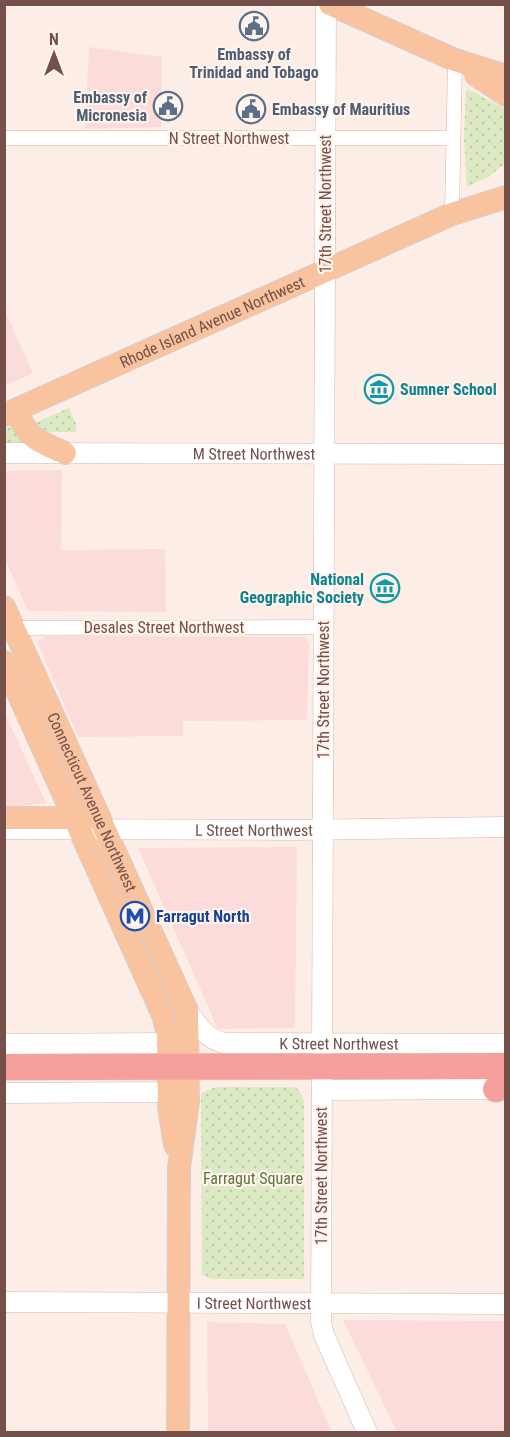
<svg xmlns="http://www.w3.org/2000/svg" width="510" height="1437" viewBox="0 0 510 1437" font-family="'Roboto Condensed',sans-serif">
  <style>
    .commercial { fill: #fcdcda }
    .green { fill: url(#green-dots) }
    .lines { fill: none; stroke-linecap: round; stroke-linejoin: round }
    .street-casing { stroke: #d0b6af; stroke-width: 15 }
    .secondary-casing { stroke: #d6b6ae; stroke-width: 21 }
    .primary-casing { stroke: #d8cecd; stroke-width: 24 }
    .highway-casing { stroke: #d8cecd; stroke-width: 27 }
    .street { stroke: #fff; stroke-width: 14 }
    .secondary { stroke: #fff; stroke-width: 20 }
    .primary { stroke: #fac39f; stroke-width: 22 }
    .highway { stroke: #f6a09d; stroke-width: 26 }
    .labels { text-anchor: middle; stroke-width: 4.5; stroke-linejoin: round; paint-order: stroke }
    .service-label { font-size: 16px; font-weight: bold; fill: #4e5e75; stroke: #fff3ec }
    .street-label { font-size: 16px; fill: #75504b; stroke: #fff3ec }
    .culture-label { font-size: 16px; font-weight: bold; fill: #0d838f; stroke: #fff3ec; text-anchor: start }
    .transit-label { font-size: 16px; font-weight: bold; fill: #164399; stroke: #fff3ec; text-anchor: start }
    .park-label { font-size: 16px; fill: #5c7540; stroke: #fff3ec }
  </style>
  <defs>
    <pattern id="green-dots" width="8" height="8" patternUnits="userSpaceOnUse" patternTransform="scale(1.5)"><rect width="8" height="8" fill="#dceac4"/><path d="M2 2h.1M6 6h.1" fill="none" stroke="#c0caaa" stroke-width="1.8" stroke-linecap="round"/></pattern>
  </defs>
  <rect width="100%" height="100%" fill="#fceee6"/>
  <!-- commercial -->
  <g class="commercial">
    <path d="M 89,47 L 162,57 L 161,127 L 85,129 Z"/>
    <path d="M 4,309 L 33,373 L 5,386 L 4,386 Z"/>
    <path d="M 62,470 L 61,550 L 165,549 L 166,612 L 28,611 L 5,559 L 5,471 Z"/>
    <path d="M 46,636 L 304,637 L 309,643 L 307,720 L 183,721 L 183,736 L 78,737 L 38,644 L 38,641 Z"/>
    <path d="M 4,711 L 46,803 L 5,808 Z"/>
    <path d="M 297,847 L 295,1028 L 218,1029 L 138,848 Z"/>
    <path d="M 343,1320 L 505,1321 L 505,1432 L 397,1432 Z"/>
    <path d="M 207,1322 L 285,1324 L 332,1432 L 208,1432 Z"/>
  </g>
  <!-- green -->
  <g class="green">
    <path d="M 468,89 L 505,109 L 506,163 L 488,177 L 467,187 L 464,138 L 466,91 Z"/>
    <path d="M 69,408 L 76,424 L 76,432 L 45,432 L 37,426 L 37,423 L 41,420 Z"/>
    <path d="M 13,426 L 24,443 L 5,445 L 4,429 Z"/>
    <path d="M 216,1087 L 294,1087 L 299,1090 L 304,1101 L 304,1279 L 212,1279 L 202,1275 L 201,1093 Z"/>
  </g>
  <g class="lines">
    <!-- street casing -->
    <g class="street-casing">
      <g id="street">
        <path d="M 4,138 L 453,138"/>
        <path d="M 452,214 L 455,60"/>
        <path d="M 7,628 L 323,627"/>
      </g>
    </g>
    <!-- secondary casing -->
    <g class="secondary-casing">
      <g id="secondary">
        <path d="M 326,4 L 321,1322 L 324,1335 L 367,1432"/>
        <path id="s1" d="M 4,453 L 506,454"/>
        <path id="s2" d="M 4,829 L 293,830 L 506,827"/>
        <path id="s3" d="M 187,1011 C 198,1025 206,1039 224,1043 L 506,1044"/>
        <path d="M 4,1044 L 168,1043 L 178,1054"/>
        <path d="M 322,1090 L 506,1089"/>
        <path d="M 4,1093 L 169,1092 L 179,1080"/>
        <path id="s4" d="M 4,1302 L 506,1304"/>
      </g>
    </g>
    <!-- primary casing -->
    <g class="primary-casing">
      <g id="primary">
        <path d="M 330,4 L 455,60 L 506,76"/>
        <path d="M 476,75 L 506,95"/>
        <path d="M 16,410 C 28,439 37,441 65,453"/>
        <path id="s5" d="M 4,415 L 452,214 L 506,197"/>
        <path id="s6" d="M 4,607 L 187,1011 L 188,1102 L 179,1168 L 178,1432"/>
        <path d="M 4,662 L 163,1015 L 168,1034 L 169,1107 L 175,1145"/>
        <path d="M 4,818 L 88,818"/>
      </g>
    </g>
    <!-- highway casing -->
    <g class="highway-casing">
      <g id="highway">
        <path d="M 4,1067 L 506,1066"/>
        <path d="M 496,1089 L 506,1085"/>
      </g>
    </g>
    <!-- street -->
    <use href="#street" class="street"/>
    <!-- secondary -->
    <use href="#secondary" class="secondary"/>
    <!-- primary -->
    <use href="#primary" class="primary"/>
    <!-- highway -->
    <use href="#highway" class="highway"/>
  </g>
  <!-- icons -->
  <defs>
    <g id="civic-ring" transform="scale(1.5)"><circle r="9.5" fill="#fff3ec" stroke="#5c6f8a" stroke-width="1.5"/><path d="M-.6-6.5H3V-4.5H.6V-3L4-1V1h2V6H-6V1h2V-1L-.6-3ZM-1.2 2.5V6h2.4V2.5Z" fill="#5c6f8a"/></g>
    <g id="museum-ring" transform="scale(1.5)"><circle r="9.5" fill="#fff3ec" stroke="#0f9aa8" stroke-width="1.5"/><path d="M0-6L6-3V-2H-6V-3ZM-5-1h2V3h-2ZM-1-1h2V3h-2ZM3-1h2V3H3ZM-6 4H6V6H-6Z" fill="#0f9aa8"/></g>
    <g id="metro-ring" transform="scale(1.5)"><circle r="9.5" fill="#fff3ec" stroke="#1a4fb4" stroke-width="1.5"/><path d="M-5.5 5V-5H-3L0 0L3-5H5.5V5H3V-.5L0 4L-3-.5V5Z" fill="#1a4fb4"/></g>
  </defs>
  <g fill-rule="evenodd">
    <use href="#civic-ring" x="254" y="26"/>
    <use href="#civic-ring" x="168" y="106"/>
    <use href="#civic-ring" x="251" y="109"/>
    <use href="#museum-ring" x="379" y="389"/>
    <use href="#museum-ring" x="385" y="588"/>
    <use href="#metro-ring" x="135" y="916"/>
  </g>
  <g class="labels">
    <!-- service labels -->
    <g class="service-label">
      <text x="254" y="60">Embassy of<tspan x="254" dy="18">Trinidad and Tobago</tspan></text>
      <text x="147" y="103" text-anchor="end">Embassy of<tspan x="147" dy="18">Micronesia</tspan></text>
      <text x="272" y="115" text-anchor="start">Embassy of Mauritius</text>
    </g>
    <!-- street labels -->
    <g class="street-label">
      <text x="229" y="144">N Street Northwest</text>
      <text transform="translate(325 204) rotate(-90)" y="6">17th Street Northwest</text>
      <text dy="6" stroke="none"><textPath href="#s5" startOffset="228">Rhode Island Avenue Northwest</textPath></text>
      <text dy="6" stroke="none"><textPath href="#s1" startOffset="250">M Street Northwest</textPath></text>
      <text x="164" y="633">Desales Street Northwest</text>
      <text transform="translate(323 690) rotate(-90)" y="6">17th Street Northwest</text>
      <text dy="6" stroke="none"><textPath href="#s6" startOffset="214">Connecticut Avenue Northwest</textPath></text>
      <text dy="6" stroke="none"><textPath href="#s2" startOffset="250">L Street Northwest</textPath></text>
      <text dy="6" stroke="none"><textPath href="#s3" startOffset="165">K Street Northwest</textPath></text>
      <text transform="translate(321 1176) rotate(-90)" y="6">17th Street Northwest</text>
      <text dy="6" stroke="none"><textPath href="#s4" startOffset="250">I Street Northwest</textPath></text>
    </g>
    <!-- culture labels -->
    <g class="culture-label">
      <text x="400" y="395">Sumner School</text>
      <text x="364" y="585" text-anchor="end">National<tspan x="364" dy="18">Geographic Society</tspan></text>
    </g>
    <!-- transit labels -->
    <g class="transit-label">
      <text x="156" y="922">Farragut North</text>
    </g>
    <!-- park labels -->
    <g class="park-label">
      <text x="253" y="1184">Farragut Square</text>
    </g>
  </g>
  <!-- border -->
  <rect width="510" height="1437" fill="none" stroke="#75504b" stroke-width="12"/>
  <!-- north arrow -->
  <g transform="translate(54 54)" stroke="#fff3ec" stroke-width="4.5" paint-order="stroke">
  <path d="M0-4.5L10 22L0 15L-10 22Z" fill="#75504b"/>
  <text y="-9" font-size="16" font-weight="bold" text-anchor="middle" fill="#75504b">N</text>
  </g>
</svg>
